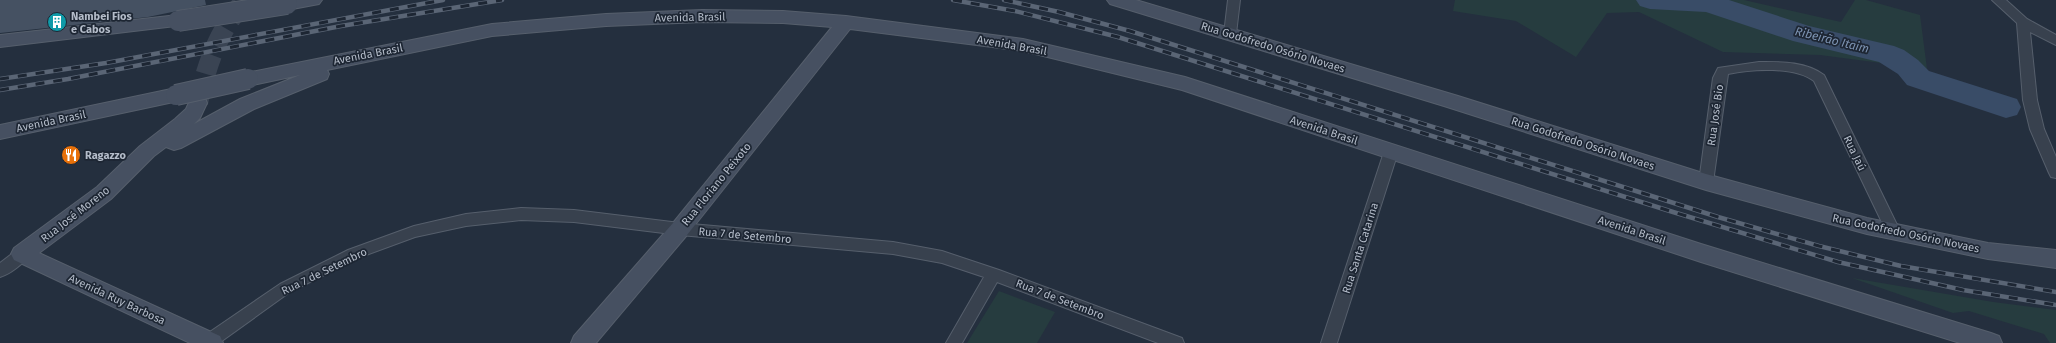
<svg xmlns="http://www.w3.org/2000/svg" width="2056" height="343" viewBox="0 0 2056 343" font-family="'Fira Sans',sans-serif">
  <style>
    .green { fill: #263c3f }
    .lines { fill: none; stroke-linecap: round; stroke-linejoin: round }
    .river { fill: #394c67; fill-rule: evenodd }
    .building { fill: #455162 }
    .secondary-tunnel { stroke: #3a4453; stroke-width: 20; stroke-dasharray: 20 10; stroke-linecap: butt }
    .street-casing { stroke: #565f6c; stroke-width: 2 }
    .secondary-casing { stroke: #565f6c; stroke-width: 2 }
    .street { fill: #38414e; fill-rule: evenodd }
    .secondary { fill: #465061; fill-rule: evenodd }
    .rail-casing { stroke: #5a6575; stroke-width: 4.5 }
    .rail { stroke: #1d2633; stroke-width: 3; stroke-dasharray: 9; stroke-linecap: butt }
    .secondary-bridge-casing { stroke: #565f6c; stroke-width: 22; stroke-linecap: butt }
    .secondary-bridge { stroke: #465061; stroke-width: 20 }
    .labels { text-anchor: middle; stroke-width: 3.5; stroke-linejoin: round; paint-order: stroke }
    .poi-label { font-size: 11px; font-weight: bold; fill: #b4bcc9; stroke: #1d2633; text-anchor: start }
    .street-label { font-size: 11px; fill: #b4bcc9; stroke: #1d2633 }
    .water-label { font-size: 12px; font-style: italic; fill: #7c92b1; stroke: #1d2633 }
  </style>
  <rect width="100%" height="100%" fill="#242f3e"/>
  <!-- green -->
  <g class="green">
    <path d="M 1455,0 L 1744,0 L 1841,22 L 1855,0 L 1866,0 L 1920,15 L 1927,69 L 1820,55 L 1723,52 L 1639,12 L 1607,13 L 1576,57 L 1516,21 L 1453,11 Z"/>
    <path d="M 1852,278 L 1993,302 L 2056,310 L 2056,343 L 2050,343 L 2044,334 L 1969,311 L 1953,313 Z"/>
    <path d="M 999,291 L 1055,312 L 1037,343 L 967,343 Z"/>
  </g>
  <g class="lines">
    <!-- river -->
    <path class="river" d="M 1636,0 L 1729,0 L 1809,26 L 1894,46 L 1904,50 L 1918,60 L 1929,71 L 2017,99 L 2021,107 L 2017,115 L 2006,118 L 1907,85 L 1898,74 L 1879,62 L 1793,41 L 1706,12 L 1650,9 L 1640,6 Z"/>
  </g>
  <!-- building -->
  <path class="building" d="M 0,0 L 205,0 L 206,5 L 148,17 L 0,33 Z"/>
  <g class="lines">
    <!-- secondary-tunnel -->
    <path class="secondary-tunnel" d="M 198,103 C 207,65 216,36 241,5"/>
    <!-- street casing -->
    <g class="street-casing">
      <g id="street">
        <path d="M 1228,0 L 1240,0 L 1236,34 L 1234,37 L 1226,37 L 1224,34 Z"/>
        <path d="M 1992,0 L 2006,0 L 2027,19 L 2056,35 L 2056,45 L 2030,32 L 2037,100 L 2044,129 L 2056,157 L 2056,178 L 2051,177 L 2049,173 L 2030,129 L 2023,100 L 2017,23 Z"/>
        <path d="M 1759,62 C 1780,62 1805,61 1824,75 L 1900,231 L 1898,235 L 1893,237 L 1888,235 L 1814,81 C 1795,66 1751,69 1728,74 L 1713,182 L 1711,186 L 1706,187 L 1701,186 L 1699,182 L 1713,78 L 1718,68 Z"/>
        <path d="M 1391,147 L 1396,148 L 1398,152 L 1337,343 L 1321,343 L 1384,152 L 1386,148 Z"/>
        <path d="M 521,208 L 574,210 L 680,223 L 893,242 L 942,251 L 999,270 L 1182,338 L 1184,343 L 1158,343 L 997,282 L 962,343 L 946,343 L 984,277 L 942,263 L 893,254 L 680,235 L 574,222 L 521,220 L 466,226 L 415,237 L 358,258 L 290,292 L 219,343 L 199,343 L 201,338 L 280,284 L 348,250 L 414,226 L 466,214 Z"/>
        <path d="M 22,248 L 27,250 L 29,254 C 25,263 10,274 0,277 L 0,263 L 17,250 Z"/>
      </g>
    </g>
    <!-- secondary casing -->
    <g class="secondary-casing">
      <g id="secondary">
        <path d="M 281,0 L 322,0 L 319,4 L 287,10 L 281,8 L 278,4 Z"/>
        <path d="M 1107,0 L 1136,0 L 1458,96 L 1706,174 L 1867,218 L 1988,243 L 2056,250 L 2056,268 L 1988,259 L 1867,234 L 1706,190 L 1444,106 L 1110,4 Z"/>
        <path d="M 702,10 L 783,11 L 846,16 L 1023,39 L 1185,77 L 1701,244 L 1991,333 L 1999,336 L 2002,343 L 1960,343 L 1701,262 L 1182,90 L 1023,51 L 850,29 L 687,235 L 596,343 L 571,343 L 574,336 L 673,223 L 832,27 L 783,23 L 702,22 L 606,26 L 492,36 L 327,70 L 329,74 L 327,79 L 254,109 L 181,148 L 174,150 L 166,147 L 154,156 L 111,199 L 39,253 L 220,336 L 223,343 L 190,343 L 14,260 L 11,254 L 14,248 L 97,187 L 140,146 L 175,119 L 186,109 L 191,98 L 198,96 L 205,98 L 207,103 L 200,118 L 194,124 L 240,99 L 300,75 L 248,86 L 241,84 L 239,79 L 241,74 L 492,24 L 606,14 Z"/>
        <path d="M 178,15 L 184,17 L 187,21 L 184,25 L 0,47 L 0,35 Z"/>
        <path d="M 176,88 L 183,90 L 185,95 L 183,100 L 0,139 L 0,125 Z"/>
      </g>
    </g>
    <!-- street -->
    <use href="#street" class="street"/>
    <!-- secondary -->
    <use href="#secondary" class="secondary"/>
    <!-- rail casing -->
    <g class="rail-casing">
      <g id="rail">
        <path d="M 953,0 L 1015,11 L 1118,37 L 1673,212 L 1838,262 L 1963,290 L 2056,305"/>
        <path d="M 1004,0 L 1059,12 L 1130,31 L 1718,217 L 1819,246 L 1901,266 L 2056,292"/>
        <path d="M 0,79 L 106,63 L 443,0"/>
        <path d="M 0,90 L 68,79 L 341,26 L 502,0"/>
      </g>
    </g>
    <!-- rail -->
    <use href="#rail" class="rail"/>
    <!-- secondary-bridge casing -->
    <g class="secondary-bridge-casing">
      <g id="secondary-bridge">
        <path d="M 178,21 L 287,4"/>
        <path d="M 176,95 L 248,79"/>
      </g>
    </g>
    <!-- secondary-bridge -->
    <use href="#secondary-bridge" class="secondary-bridge"/>
  </g>
  <!-- icons -->
  <defs>
    <g id="building-disc" transform="scale(1)"><circle r="9.5" fill="#0f9aa8" stroke="#1d2633"/><path d="M-4-6H4V6H1V3H-1V6H-4ZM-2.5-4.3h1.7v1.8h-1.7ZM.8-4.3h1.7v1.8H.8ZM-2.5-1h1.7V.8h-1.7ZM.8-1h1.7V.8H.8Z" fill="#fff"/></g>
    <g id="restaurant-disc" transform="scale(1)"><circle r="9.5" fill="#e8710a" stroke="#1d2633"/><path d="M-5-6h1v4h1v-4h1v4h1v-4h1v5L-1.5 .5V6h-2V.5L-5-1ZM5-6V6H3V1.5H1.5Q1.5-4 5-6Z" fill="#fff"/></g>
  </defs>
  <g fill-rule="evenodd">
    <use href="#building-disc" x="57" y="22"/>
    <use href="#restaurant-disc" x="71" y="155"/>
  </g>
  <g class="labels">
    <!-- poi labels -->
    <g class="poi-label">
      <text x="71" y="20">Nambei Fios<tspan x="71" dy="13">e Cabos</tspan></text>
      <text x="85" y="159">Ragazzo</text>
    </g>
    <!-- street labels -->
    <g class="street-label">
      <text transform="translate(690 17) rotate(-1)" y="4">Avenida Brasil</text>
      <text transform="translate(1012 45) rotate(10)" y="4">Avenida Brasil</text>
      <text transform="translate(1273 47) rotate(17)" y="4">Rua Godofredo Osório Novaes</text>
      <text transform="translate(368 54) rotate(-11)" y="4">Avenida Brasil</text>
      <text transform="translate(1715 115) rotate(-82)" y="4">Rua José Bio</text>
      <text transform="translate(51 121) rotate(-12)" y="4">Avenida Brasil</text>
      <text transform="translate(1324 130) rotate(18)" y="4">Avenida Brasil</text>
      <text transform="translate(1583 143) rotate(18)" y="4">Rua Godofredo Osório Novaes</text>
      <text transform="translate(1855 153) rotate(64)" y="4">Rua Jaú</text>
      <text transform="translate(716 184) rotate(-51)" y="4">Rua Floriano Peixoto</text>
      <text transform="translate(75 214) rotate(-38)" y="4">Rua José Moreno</text>
      <text transform="translate(1632 230) rotate(18)" y="4">Avenida Brasil</text>
      <text transform="translate(1906 233) rotate(12)" y="4">Rua Godofredo Osório Novaes</text>
      <text transform="translate(745 235) rotate(5)" y="4">Rua 7 de Setembro</text>
      <text transform="translate(1360 248) rotate(-72)" y="4">Rua Santa Catarina</text>
      <text transform="translate(324 271) rotate(-26)" y="4">Rua 7 de Setembro</text>
      <text transform="translate(117 299) rotate(25)" y="4">Avenida Ruy Barbosa</text>
      <text transform="translate(1060 299) rotate(21)" y="4">Rua 7 de Setembro</text>
    </g>
    <!-- water labels -->
    <g class="water-label">
      <text transform="translate(1832 40) rotate(14)" y="4">Ribeirão Itaim</text>
    </g>
  </g>
</svg>
